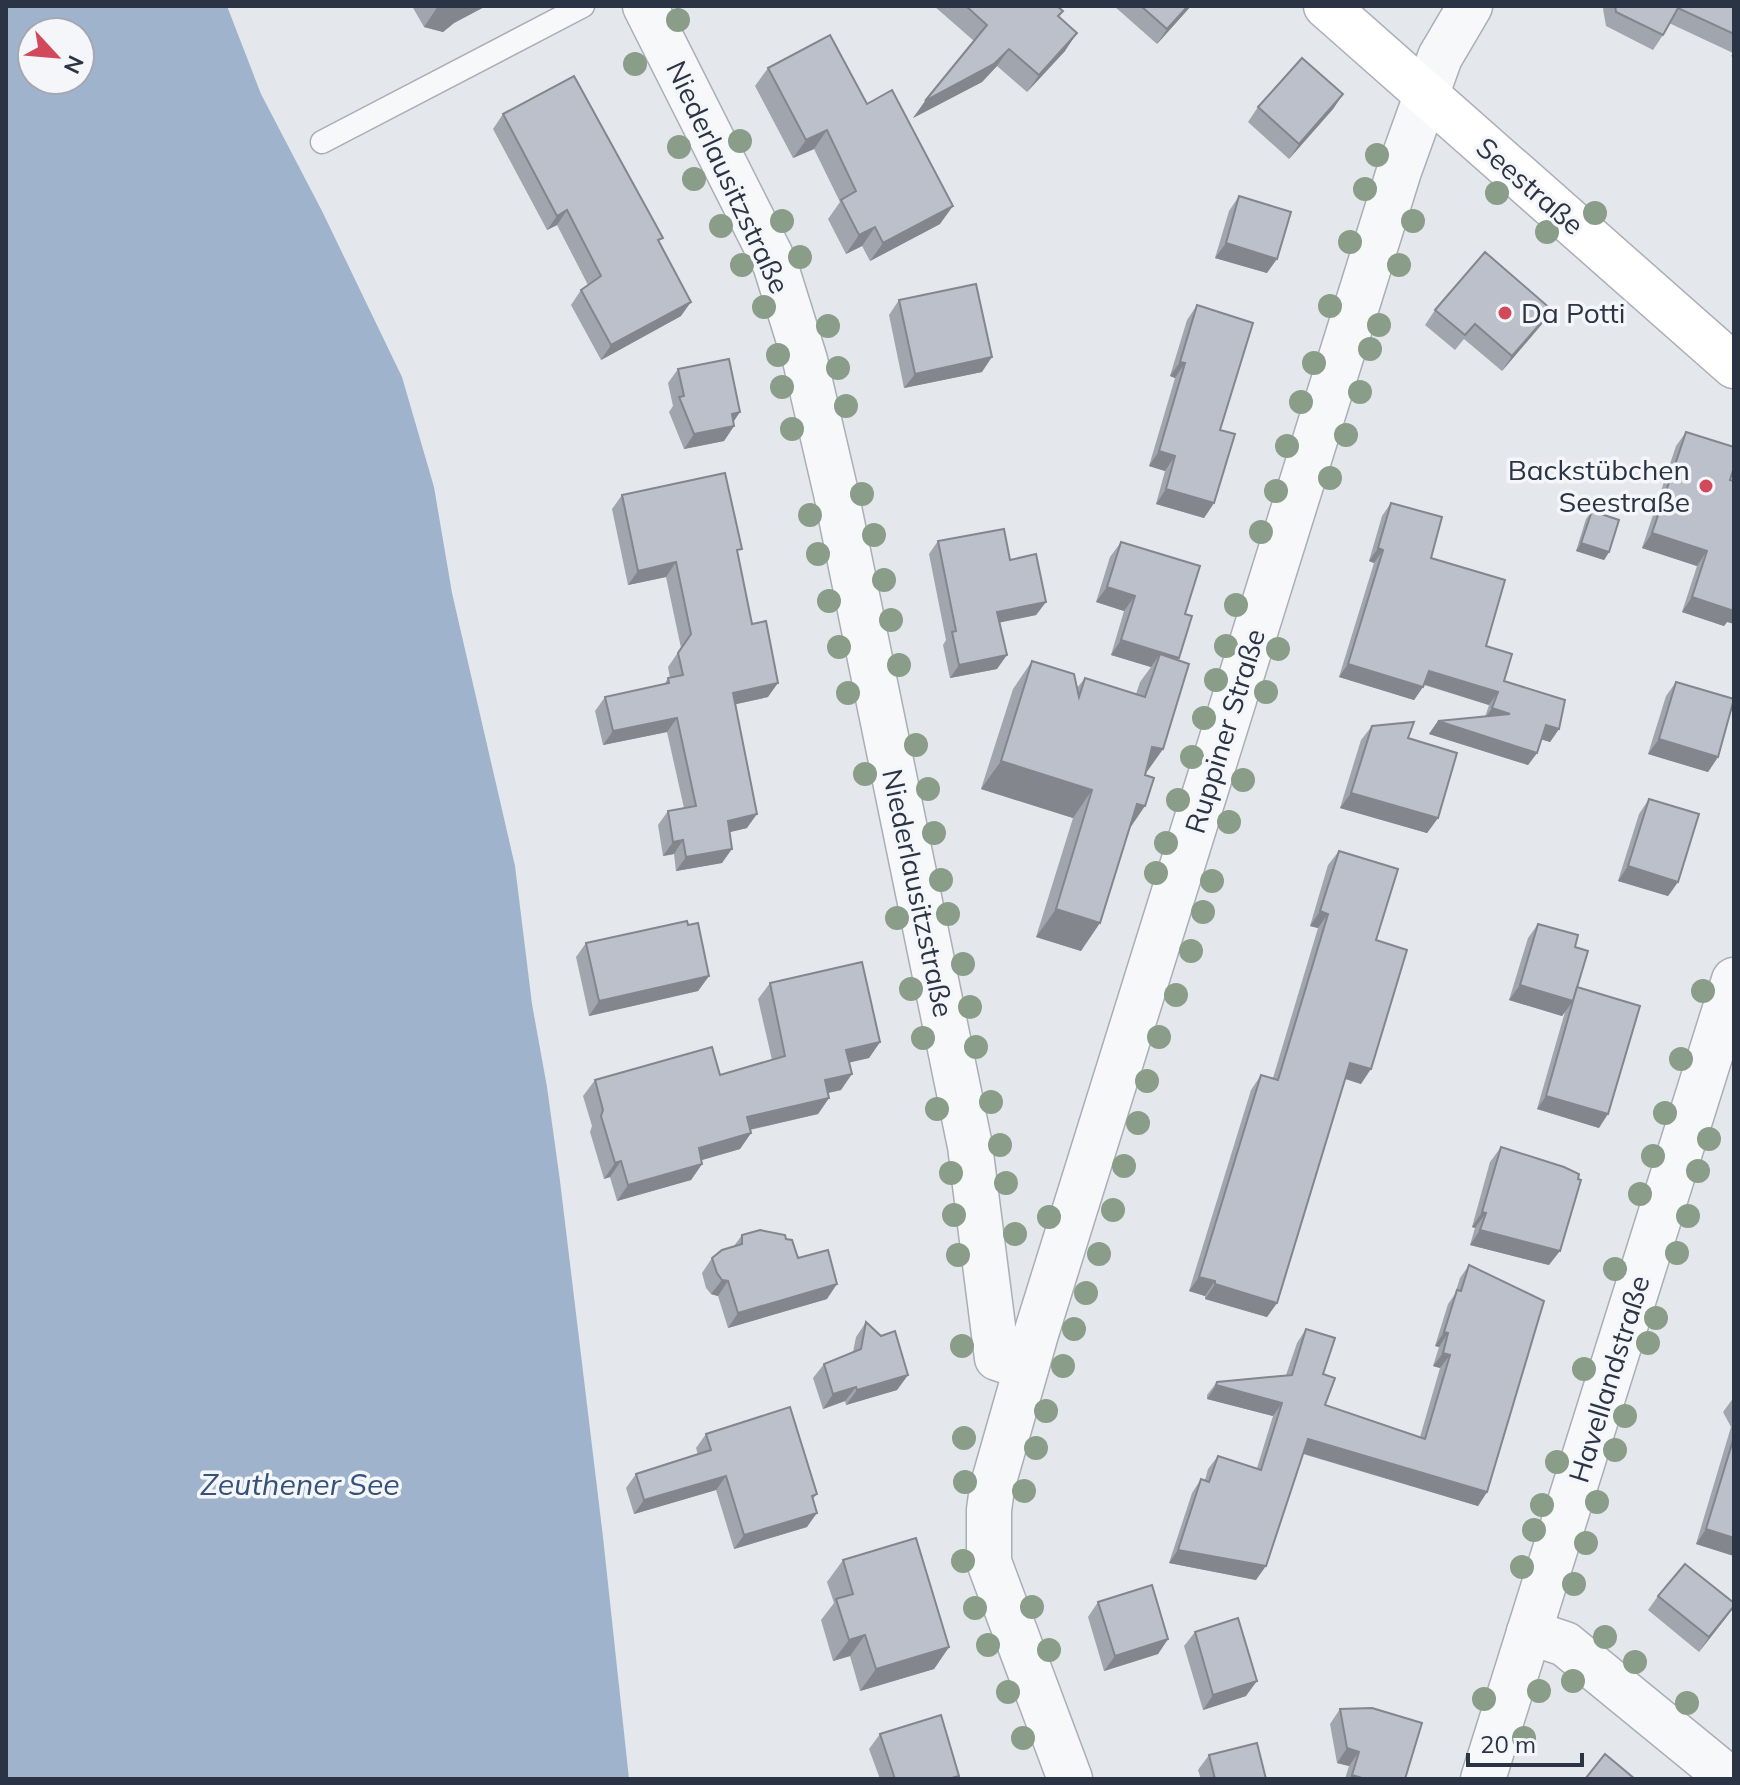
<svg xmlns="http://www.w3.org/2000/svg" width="1740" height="1785" viewBox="0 0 1740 1785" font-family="Mulish,sans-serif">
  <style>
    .water { fill: #9fb4cc; fill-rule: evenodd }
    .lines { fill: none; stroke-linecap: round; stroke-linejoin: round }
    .lane-casing { stroke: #a9aeb7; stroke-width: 25 }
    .street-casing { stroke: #a9aeb7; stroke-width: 47 }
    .secondary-casing { stroke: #a9aeb7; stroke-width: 47 }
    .lane { stroke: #f7f8fa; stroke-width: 22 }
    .street { stroke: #f7f8fa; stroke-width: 44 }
    .secondary { stroke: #fff; stroke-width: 44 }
    .tree { fill: #899d89 }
    .wall { fill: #a1a5ae }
    .shaded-wall { fill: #83868d }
    .building { fill: #bbc0ca; stroke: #83868d; stroke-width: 2 }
    .poi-dot { fill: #d1495b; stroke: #f4f6f9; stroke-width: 3 }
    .labels { text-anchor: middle; stroke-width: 7; stroke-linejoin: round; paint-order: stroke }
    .street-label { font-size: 28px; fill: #2b3445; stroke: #f4f6f9 }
    .poi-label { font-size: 28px; fill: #2b3445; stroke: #f4f6f9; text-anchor: start }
    .water-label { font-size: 30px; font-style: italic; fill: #34527a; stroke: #f4f6f9 }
  </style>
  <rect width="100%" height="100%" fill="#e4e7ec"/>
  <!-- water -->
  <path class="water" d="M 6,6 L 227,6 L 261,94 L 322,211 L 402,377 L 434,487 L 452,593 L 515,866 L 532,1004 L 547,1087 L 560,1181 L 603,1537 L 629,1779 L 6,1779 ZM 32,32 L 80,32 L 80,80 L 32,80 Z"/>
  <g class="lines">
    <!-- lane casing -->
    <g class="lane-casing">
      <path id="lane" d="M 322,142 L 583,6"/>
    </g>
    <!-- street casing -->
    <g class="street-casing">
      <g id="street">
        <path d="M 645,6 L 775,264 L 805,360 L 836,493 L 970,1146 L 997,1358 L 1026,1368"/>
        <path d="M 1529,1632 L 1565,1644 L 1730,1779"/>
        <path d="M 1070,1779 L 989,1562 L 989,1510 L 992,1488 L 1036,1334 L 1399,171 L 1440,57 L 1470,6"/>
        <path d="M 1483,1779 L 1734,980"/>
      </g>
    </g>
    <!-- secondary casing -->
    <g class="secondary-casing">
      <path id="secondary" d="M 1326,6 L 1734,366"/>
    </g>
    <!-- lane -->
    <use href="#lane" class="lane"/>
    <!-- street -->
    <use href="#street" class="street"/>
    <!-- secondary -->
    <use href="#secondary" class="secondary"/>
  </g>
  <!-- trees -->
  <g class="tree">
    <circle cx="678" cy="20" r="12"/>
    <circle cx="635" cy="64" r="12"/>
    <circle cx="740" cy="141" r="12"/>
    <circle cx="679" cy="147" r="12"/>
    <circle cx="1377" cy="155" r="12"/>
    <circle cx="694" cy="179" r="12"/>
    <circle cx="1365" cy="189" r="12"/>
    <circle cx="1497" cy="193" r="12"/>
    <circle cx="1595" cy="213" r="12"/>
    <circle cx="782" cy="221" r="12"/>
    <circle cx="1413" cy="221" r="12"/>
    <circle cx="721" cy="226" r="12"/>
    <circle cx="1547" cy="232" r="12"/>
    <circle cx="1350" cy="242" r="12"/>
    <circle cx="800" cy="257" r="12"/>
    <circle cx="742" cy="265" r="12"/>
    <circle cx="1399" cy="265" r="12"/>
    <circle cx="1330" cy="306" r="12"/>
    <circle cx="764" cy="307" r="12"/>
    <circle cx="1379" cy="325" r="12"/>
    <circle cx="828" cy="326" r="12"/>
    <circle cx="1370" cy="349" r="12"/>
    <circle cx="778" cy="355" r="12"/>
    <circle cx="1314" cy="363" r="12"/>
    <circle cx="838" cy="368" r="12"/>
    <circle cx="782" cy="387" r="12"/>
    <circle cx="1360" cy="392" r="12"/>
    <circle cx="1301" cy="402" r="12"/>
    <circle cx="846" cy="406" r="12"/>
    <circle cx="792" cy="429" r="12"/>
    <circle cx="1346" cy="435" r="12"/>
    <circle cx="1287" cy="446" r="12"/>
    <circle cx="1330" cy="478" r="12"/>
    <circle cx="1276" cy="491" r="12"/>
    <circle cx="862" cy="494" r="12"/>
    <circle cx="810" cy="515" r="12"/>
    <circle cx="1261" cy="532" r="12"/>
    <circle cx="874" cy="535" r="12"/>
    <circle cx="818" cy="554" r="12"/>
    <circle cx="884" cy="580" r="12"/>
    <circle cx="829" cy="601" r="12"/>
    <circle cx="1236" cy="605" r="12"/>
    <circle cx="891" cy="620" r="12"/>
    <circle cx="1226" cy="646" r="12"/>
    <circle cx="839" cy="647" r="12"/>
    <circle cx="1278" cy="649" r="12"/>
    <circle cx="899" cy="665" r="12"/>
    <circle cx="1216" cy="680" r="12"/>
    <circle cx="1266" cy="692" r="12"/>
    <circle cx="848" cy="693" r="12"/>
    <circle cx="1204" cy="718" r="12"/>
    <circle cx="916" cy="745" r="12"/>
    <circle cx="1192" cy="757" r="12"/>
    <circle cx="865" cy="774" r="12"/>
    <circle cx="1243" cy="780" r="12"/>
    <circle cx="928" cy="789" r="12"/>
    <circle cx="1178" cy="800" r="12"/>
    <circle cx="1229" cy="822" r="12"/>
    <circle cx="934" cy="833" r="12"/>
    <circle cx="1166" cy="843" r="12"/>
    <circle cx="1156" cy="873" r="12"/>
    <circle cx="941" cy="880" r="12"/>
    <circle cx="1212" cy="881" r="12"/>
    <circle cx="1203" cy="912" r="12"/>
    <circle cx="948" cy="914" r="12"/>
    <circle cx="897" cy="918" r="12"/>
    <circle cx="1191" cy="951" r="12"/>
    <circle cx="963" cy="964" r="12"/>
    <circle cx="911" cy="989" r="12"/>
    <circle cx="1703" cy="991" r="12"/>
    <circle cx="1176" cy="995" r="12"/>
    <circle cx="970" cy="1007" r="12"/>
    <circle cx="1159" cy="1037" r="12"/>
    <circle cx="923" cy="1038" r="12"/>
    <circle cx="976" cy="1047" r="12"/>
    <circle cx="1681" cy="1059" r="12"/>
    <circle cx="1147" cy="1081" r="12"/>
    <circle cx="991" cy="1102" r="12"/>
    <circle cx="937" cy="1109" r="12"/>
    <circle cx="1665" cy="1113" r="12"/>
    <circle cx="1138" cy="1123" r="12"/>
    <circle cx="1709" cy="1139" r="12"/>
    <circle cx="1000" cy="1145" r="12"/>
    <circle cx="1653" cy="1156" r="12"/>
    <circle cx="1124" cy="1166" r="12"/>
    <circle cx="1698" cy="1171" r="12"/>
    <circle cx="951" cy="1173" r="12"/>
    <circle cx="1006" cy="1183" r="12"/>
    <circle cx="1640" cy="1194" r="12"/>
    <circle cx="1113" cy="1210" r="12"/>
    <circle cx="954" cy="1215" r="12"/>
    <circle cx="1688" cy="1216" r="12"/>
    <circle cx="1049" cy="1217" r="12"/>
    <circle cx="1015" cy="1234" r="12"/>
    <circle cx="1677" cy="1253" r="12"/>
    <circle cx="1099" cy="1254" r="12"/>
    <circle cx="958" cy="1255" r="12"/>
    <circle cx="1615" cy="1269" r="12"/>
    <circle cx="1086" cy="1293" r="12"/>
    <circle cx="1656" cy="1318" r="12"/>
    <circle cx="1074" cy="1329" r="12"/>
    <circle cx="1648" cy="1343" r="12"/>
    <circle cx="962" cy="1346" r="12"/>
    <circle cx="1063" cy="1366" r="12"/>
    <circle cx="1584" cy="1369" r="12"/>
    <circle cx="1046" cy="1411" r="12"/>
    <circle cx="1625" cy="1416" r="12"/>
    <circle cx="964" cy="1438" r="12"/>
    <circle cx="1036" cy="1448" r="12"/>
    <circle cx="1615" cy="1450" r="12"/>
    <circle cx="1557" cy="1462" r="12"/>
    <circle cx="965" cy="1482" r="12"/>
    <circle cx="1024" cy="1491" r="12"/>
    <circle cx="1597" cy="1502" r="12"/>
    <circle cx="1542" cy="1505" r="12"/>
    <circle cx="1534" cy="1530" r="12"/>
    <circle cx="1586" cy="1543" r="12"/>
    <circle cx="963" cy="1561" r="12"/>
    <circle cx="1522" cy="1567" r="12"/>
    <circle cx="1574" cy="1584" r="12"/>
    <circle cx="1032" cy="1607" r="12"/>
    <circle cx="975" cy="1608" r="12"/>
    <circle cx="1605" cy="1637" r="12"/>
    <circle cx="988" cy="1645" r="12"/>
    <circle cx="1049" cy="1650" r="12"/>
    <circle cx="1635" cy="1662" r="12"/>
    <circle cx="1573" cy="1681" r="12"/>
    <circle cx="1539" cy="1691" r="12"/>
    <circle cx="1008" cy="1692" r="12"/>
    <circle cx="1484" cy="1699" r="12"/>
    <circle cx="1687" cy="1703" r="12"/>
    <circle cx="1023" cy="1738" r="12"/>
    <circle cx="1524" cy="1738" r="12"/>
  </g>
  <!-- wall -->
  <g class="wall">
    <path d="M 412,6 L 486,6 L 454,23 L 443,32 L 424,27 Z"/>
    <path d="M 934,6 L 1057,6 L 1065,51 L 1027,92 L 997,66 L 982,82 L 913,118 L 974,41 Z"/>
    <path d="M 1114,6 L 1191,6 L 1157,44 Z"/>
    <path d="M 1605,6 L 1734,6 L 1734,58 L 1731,56 L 1733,53 L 1669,23 L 1663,35 L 1653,50 L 1606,26 L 1603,9 Z"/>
    <path d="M 768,68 L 867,104 L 940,224 L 870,261 L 862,246 L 846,254 L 828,219 L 840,202 L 814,149 L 793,158 L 755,86 Z"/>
    <path d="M 1343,94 L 1333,109 L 1289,159 L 1248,122 L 1258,107 Z"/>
    <path d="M 503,114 L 660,243 L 681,316 L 601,360 L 571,305 L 581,290 L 588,285 L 557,225 L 547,230 L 493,129 Z"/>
    <path d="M 1239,196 L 1267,273 L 1215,258 L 1229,211 Z"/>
    <path d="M 899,300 L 982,372 L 904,388 L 889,315 Z"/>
    <path d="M 1197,305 L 1220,430 L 1214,503 L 1204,518 L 1156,504 L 1165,471 L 1149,466 L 1175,378 L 1170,376 L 1187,320 Z"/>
    <path d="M 1435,310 L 1542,324 L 1502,371 L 1464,339 L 1455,350 L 1425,325 Z"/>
    <path d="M 678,369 L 733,422 L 734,426 L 724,441 L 684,449 L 669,412 L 673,406 L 668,383 Z"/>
    <path d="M 1686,432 L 1730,480 L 1727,622 L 1724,626 L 1682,612 L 1697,566 L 1642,548 L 1676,446 Z"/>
    <path d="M 622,495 L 738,554 L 752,624 L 768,697 L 736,704 L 747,828 L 730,832 L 722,863 L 676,871 L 674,854 L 663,856 L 658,825 L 668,811 L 684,808 L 667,732 L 603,745 L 595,711 L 605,697 L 664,685 L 668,678 L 670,678 L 668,667 L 681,648 L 666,577 L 628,585 L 612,509 Z"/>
    <path d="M 1391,503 L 1431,558 L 1486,646 L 1504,681 L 1559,729 L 1550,742 L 1541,739 L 1537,753 L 1528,765 L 1429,734 L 1438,721 L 1485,717 L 1489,705 L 1424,685 L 1414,700 L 1339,677 L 1374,563 L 1369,561 L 1382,516 Z"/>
    <path d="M 1592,511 L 1609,552 L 1604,560 L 1576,551 L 1586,519 Z"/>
    <path d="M 938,541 L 1046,602 L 1036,615 L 1000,622 L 997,669 L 950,678 L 943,645 L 946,640 L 929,554 Z"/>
    <path d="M 1121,542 L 1185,614 L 1163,749 L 1146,773 L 1130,828 L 1081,951 L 1036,937 L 1073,818 L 981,789 L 1013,689 L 1032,661 L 1077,688 L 1085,678 L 1136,694 L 1140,682 L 1151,667 L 1111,655 L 1124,611 L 1096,602 L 1110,557 Z"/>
    <path d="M 1676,682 L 1718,757 L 1708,772 L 1648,754 L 1666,696 Z"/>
    <path d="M 1372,726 L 1408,738 L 1438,818 L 1427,833 L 1340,808 L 1361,740 Z"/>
    <path d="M 1649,799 L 1678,882 L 1668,896 L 1618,881 L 1639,814 Z"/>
    <path d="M 1339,851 L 1376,940 L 1361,1084 L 1345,1079 L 1277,1303 L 1267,1317 L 1205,1299 L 1205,1296 L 1189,1291 L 1251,1090 L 1261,1075 L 1273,1078 L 1318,928 L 1310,926 L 1328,865 Z"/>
    <path d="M 1538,924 L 1575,947 L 1576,990 L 1599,1128 L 1537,1109 L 1565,1012 L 1562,1016 L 1509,1000 L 1528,938 Z"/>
    <path d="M 586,943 L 709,976 L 698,991 L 589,1016 L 576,957 Z"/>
    <path d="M 770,983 L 880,1042 L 869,1058 L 849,1062 L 841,1090 L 828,1093 L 829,1098 L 818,1114 L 750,1130 L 751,1133 L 740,1149 L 702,1160 L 702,1164 L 691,1180 L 617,1201 L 610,1177 L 604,1179 L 590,1132 L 592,1126 L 583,1096 L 595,1080 L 720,1075 L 772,1060 L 758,999 Z"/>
    <path d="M 1501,1147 L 1549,1265 L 1470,1245 L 1475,1228 L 1472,1227 L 1490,1162 Z"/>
    <path d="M 742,1235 L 786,1239 L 798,1258 L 827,1299 L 728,1328 L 718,1296 L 711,1294 L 706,1288 L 702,1273 L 712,1258 L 734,1246 Z"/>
    <path d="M 1469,1265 L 1487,1492 L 1478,1506 L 1303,1454 L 1256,1580 L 1169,1563 L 1192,1493 L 1201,1479 L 1205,1480 L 1208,1469 L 1218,1456 L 1257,1468 L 1273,1416 L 1207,1399 L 1207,1395 L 1217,1382 L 1286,1375 L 1297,1343 L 1306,1329 L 1323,1374 L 1325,1405 L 1420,1437 L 1440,1368 L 1433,1366 L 1439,1347 L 1435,1346 L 1448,1304 L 1455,1294 L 1460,1278 Z"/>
    <path d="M 866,1322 L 908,1375 L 897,1390 L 846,1405 L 845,1401 L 823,1409 L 813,1378 L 824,1364 L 853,1352 L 856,1337 Z"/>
    <path d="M 1734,1397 L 1734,1556 L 1696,1544 L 1731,1427 L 1723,1412 Z"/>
    <path d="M 706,1434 L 817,1494 L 813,1499 L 807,1527 L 734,1549 L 716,1490 L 634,1514 L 626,1488 L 636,1474 L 698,1455 L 696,1448 Z"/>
    <path d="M 843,1560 L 949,1647 L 934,1669 L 860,1691 L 850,1656 L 833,1661 L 821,1620 L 834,1603 L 827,1582 Z"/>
    <path d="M 1658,1596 L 1734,1607 L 1699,1652 L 1648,1610 Z"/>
    <path d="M 1098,1602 L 1168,1639 L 1158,1654 L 1104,1671 L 1088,1617 Z"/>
    <path d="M 1195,1632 L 1246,1696 L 1203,1710 L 1184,1646 Z"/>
    <path d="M 1340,1709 L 1405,1779 L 1345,1779 L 1349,1766 L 1337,1763 L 1330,1724 Z"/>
    <path d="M 880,1734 L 959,1776 L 957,1779 L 880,1779 L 869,1749 Z"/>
    <path d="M 1209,1755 L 1266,1779 L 1201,1779 L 1198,1770 Z"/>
  </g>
  <!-- shaded-wall -->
  <g class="shaded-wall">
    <path d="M 438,6 L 486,6 L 454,23 L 443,32 L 424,27 Z"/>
    <path d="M 1188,6 L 1191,6 L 1157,44 L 1167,29 Z"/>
    <path d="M 1077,33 L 1065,51 L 1027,92 L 1039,75 Z"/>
    <path d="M 1009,49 L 997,66 L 982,82 L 913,118 L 925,101 Z"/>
    <path d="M 1343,94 L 1333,109 L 1289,159 L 1299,144 Z"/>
    <path d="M 827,130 L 814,149 L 793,158 L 806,140 Z"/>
    <path d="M 953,206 L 940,224 L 870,261 L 883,243 Z"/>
    <path d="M 567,210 L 557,225 L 547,230 L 557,216 Z"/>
    <path d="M 875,227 L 862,246 L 846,254 L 859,235 Z"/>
    <path d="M 1226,243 L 1277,259 L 1267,273 L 1215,258 Z"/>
    <path d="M 691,302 L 681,316 L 601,360 L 611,345 Z"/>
    <path d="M 1552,310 L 1542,324 L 1502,371 L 1512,356 Z"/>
    <path d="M 992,357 L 982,372 L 904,388 L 915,374 Z"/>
    <path d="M 1180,362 L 1185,363 L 1175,378 L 1170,376 Z"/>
    <path d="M 740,412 L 730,427 L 734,426 L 724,441 L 684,449 L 694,434 L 732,414 Z"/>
    <path d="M 1159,451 L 1175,456 L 1165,471 L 1149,466 Z"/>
    <path d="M 1166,489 L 1214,503 L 1204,518 L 1156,504 Z"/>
    <path d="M 1652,533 L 1707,551 L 1697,566 L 1642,548 Z"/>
    <path d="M 1581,543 L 1609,552 L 1604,560 L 1576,551 Z"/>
    <path d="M 1378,548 L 1383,550 L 1374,563 L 1369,561 Z"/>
    <path d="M 676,562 L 666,577 L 628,585 L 638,571 Z"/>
    <path d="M 1107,587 L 1135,596 L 1124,611 L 1096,602 Z"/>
    <path d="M 1692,597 L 1734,610 L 1734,624 L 1727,622 L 1724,626 L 1682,612 Z"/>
    <path d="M 1046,602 L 1036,615 L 988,625 L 997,612 Z"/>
    <path d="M 1121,640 L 1179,658 L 1169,673 L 1160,654 L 1151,667 L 1111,655 Z"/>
    <path d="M 1007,655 L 997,669 L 950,678 L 959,665 Z"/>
    <path d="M 1348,664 L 1423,687 L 1414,700 L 1339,677 Z"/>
    <path d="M 1429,671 L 1498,692 L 1489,705 L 1420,683 Z"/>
    <path d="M 778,683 L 768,697 L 723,707 L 733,693 Z"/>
    <path d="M 1492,708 L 1510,714 L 1483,721 Z"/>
    <path d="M 677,718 L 667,732 L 603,745 L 613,731 Z"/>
    <path d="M 1438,721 L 1537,753 L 1528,765 L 1429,734 Z"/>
    <path d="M 1546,725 L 1559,729 L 1550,742 L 1537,738 Z"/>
    <path d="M 1659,739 L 1718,757 L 1708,772 L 1648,754 Z"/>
    <path d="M 1152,747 L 1163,749 L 1143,777 Z"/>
    <path d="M 1001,761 L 1092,790 L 1073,818 L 981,789 Z"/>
    <path d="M 1351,793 L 1438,818 L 1427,833 L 1340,808 Z"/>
    <path d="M 1137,804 L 1145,806 L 1126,834 Z"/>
    <path d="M 757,814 L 747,828 L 718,835 L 728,821 Z"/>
    <path d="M 683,840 L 674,854 L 663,856 L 673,842 Z"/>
    <path d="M 732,849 L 722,863 L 676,871 L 686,857 Z"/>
    <path d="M 1628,866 L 1678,882 L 1668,896 L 1618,881 Z"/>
    <path d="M 1056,909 L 1100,923 L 1081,951 L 1036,937 Z"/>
    <path d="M 1320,911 L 1328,914 L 1318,928 L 1310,926 Z"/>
    <path d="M 709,976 L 698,991 L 589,1016 L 599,1001 Z"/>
    <path d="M 1520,985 L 1573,1001 L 1562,1016 L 1509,1000 Z"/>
    <path d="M 880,1042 L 869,1058 L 835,1066 L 846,1050 Z"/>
    <path d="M 1350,1063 L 1371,1069 L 1361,1084 L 1340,1077 Z"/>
    <path d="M 852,1074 L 841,1090 L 814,1096 L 825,1080 Z"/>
    <path d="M 1546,1096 L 1608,1114 L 1599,1128 L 1537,1109 Z"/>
    <path d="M 829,1098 L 818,1114 L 735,1133 L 747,1117 Z"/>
    <path d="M 751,1133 L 740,1149 L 688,1164 L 699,1148 Z"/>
    <path d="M 621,1161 L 610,1177 L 604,1179 L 615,1163 Z"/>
    <path d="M 702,1164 L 691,1180 L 617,1201 L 628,1185 Z"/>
    <path d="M 1482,1212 L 1486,1213 L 1475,1228 L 1472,1227 Z"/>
    <path d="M 1480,1230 L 1560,1251 L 1549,1265 L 1470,1245 Z"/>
    <path d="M 1199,1277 L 1215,1281 L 1205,1296 L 1189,1291 Z"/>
    <path d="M 722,1280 L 728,1281 L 718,1296 L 711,1294 Z"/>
    <path d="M 837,1284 L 827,1299 L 728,1328 L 738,1313 Z"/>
    <path d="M 1215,1284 L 1277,1303 L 1267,1317 L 1205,1299 Z"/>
    <path d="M 1444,1332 L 1448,1333 L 1439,1347 L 1435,1346 Z"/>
    <path d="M 1443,1353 L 1450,1355 L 1440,1368 L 1433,1366 Z"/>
    <path d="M 908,1375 L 897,1390 L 846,1405 L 857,1390 Z"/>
    <path d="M 1216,1385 L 1282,1403 L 1273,1416 L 1207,1399 Z"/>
    <path d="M 856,1387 L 845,1401 L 823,1409 L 833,1394 Z"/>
    <path d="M 1308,1439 L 1487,1492 L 1478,1506 L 1298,1452 Z"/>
    <path d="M 726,1476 L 716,1490 L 634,1514 L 644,1500 Z"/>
    <path d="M 817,1513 L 807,1527 L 734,1549 L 744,1535 Z"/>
    <path d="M 1706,1529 L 1734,1538 L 1734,1556 L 1696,1544 Z"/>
    <path d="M 1178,1550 L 1266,1566 L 1256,1580 L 1169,1563 Z"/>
    <path d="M 1734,1607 L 1725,1619 L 1699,1652 L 1709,1637 Z"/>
    <path d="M 865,1635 L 850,1656 L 833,1661 L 849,1640 Z"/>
    <path d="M 1168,1639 L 1158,1654 L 1104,1671 L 1115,1656 Z"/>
    <path d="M 949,1647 L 934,1669 L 860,1691 L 876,1669 Z"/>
    <path d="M 1257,1681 L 1246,1696 L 1203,1710 L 1213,1695 Z"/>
    <path d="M 1347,1748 L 1359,1752 L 1349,1766 L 1337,1763 Z"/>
    <path d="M 1352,1775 L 1365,1779 L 1349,1779 Z"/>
  </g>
  <!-- building -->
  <g class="building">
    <path d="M 966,6 L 1057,6 L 1063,11 L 1058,16 L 1077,33 L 1039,75 L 1009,49 L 994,64 L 925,101 L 987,25 Z"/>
    <path d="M 1141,6 L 1188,6 L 1167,29 Z"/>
    <path d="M 1615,6 L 1734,6 L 1734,34 L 1678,8 L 1663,35 L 1616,12 Z"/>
    <path d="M 830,35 L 867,104 L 892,90 L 953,206 L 883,243 L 875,227 L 859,235 L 841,200 L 856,191 L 827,130 L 806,140 L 768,68 Z"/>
    <path d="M 1302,58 L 1343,94 L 1299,144 L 1258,107 Z"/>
    <path d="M 574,76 L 663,238 L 658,240 L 691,302 L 611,345 L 581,290 L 601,276 L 567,210 L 557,216 L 503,114 Z"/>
    <path d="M 1239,196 L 1291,212 L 1277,259 L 1226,243 Z"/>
    <path d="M 1485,252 L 1552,310 L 1512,356 L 1475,324 L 1465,335 L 1435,310 Z"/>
    <path d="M 976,284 L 992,357 L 915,374 L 899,300 Z"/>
    <path d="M 1197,305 L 1253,323 L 1220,430 L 1235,434 L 1214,503 L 1166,489 L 1175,456 L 1159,451 L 1185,363 L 1180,362 Z"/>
    <path d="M 729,359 L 740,412 L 732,414 L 734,426 L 694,434 L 679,397 L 684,396 L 678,369 Z"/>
    <path d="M 1686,432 L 1734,447 L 1734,467 L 1730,480 L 1734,481 L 1734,611 L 1692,597 L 1707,551 L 1652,533 Z"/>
    <path d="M 725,473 L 742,549 L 737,550 L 752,624 L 766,621 L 778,683 L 733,693 L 757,814 L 728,821 L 732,849 L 686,857 L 683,840 L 673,842 L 668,811 L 696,806 L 677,718 L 613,731 L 605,697 L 669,683 L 668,678 L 683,675 L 678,653 L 691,634 L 676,562 L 638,571 L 622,495 Z"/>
    <path d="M 1391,503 L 1442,517 L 1431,558 L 1505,580 L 1486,646 L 1512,654 L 1504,681 L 1565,700 L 1559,729 L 1546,725 L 1537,753 L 1438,721 L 1510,714 L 1492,708 L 1498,692 L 1429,671 L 1423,687 L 1348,664 L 1383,550 L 1378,548 Z"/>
    <path d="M 1592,511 L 1619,520 L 1609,552 L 1581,543 Z"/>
    <path d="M 1004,529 L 1010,560 L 1036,554 L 1046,602 L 997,612 L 1007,655 L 959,665 L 952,632 L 956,631 L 938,541 Z"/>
    <path d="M 1121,542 L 1200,566 L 1185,614 L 1192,616 L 1179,658 L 1121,640 L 1135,596 L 1107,587 Z"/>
    <path d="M 1160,654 L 1189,664 L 1163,749 L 1152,747 L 1145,775 L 1154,778 L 1145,806 L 1137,804 L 1100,923 L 1056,909 L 1092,790 L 1001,761 L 1032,661 L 1074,674 L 1079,697 L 1085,678 L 1145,697 Z"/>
    <path d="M 1676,682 L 1734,699 L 1718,757 L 1659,739 Z"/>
    <path d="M 1414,722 L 1408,738 L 1457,753 L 1438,818 L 1351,793 L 1372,726 Z"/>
    <path d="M 1649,799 L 1699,814 L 1678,882 L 1628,866 Z"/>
    <path d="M 1339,851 L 1398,869 L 1376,940 L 1407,950 L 1371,1069 L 1350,1063 L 1277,1303 L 1215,1284 L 1215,1281 L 1199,1277 L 1261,1075 L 1278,1080 L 1328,914 L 1320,911 Z"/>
    <path d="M 687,921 L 688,925 L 698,923 L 709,976 L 599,1001 L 586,943 Z"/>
    <path d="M 1538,924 L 1578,935 L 1575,947 L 1588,951 L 1573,1001 L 1520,985 Z"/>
    <path d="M 862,962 L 880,1042 L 846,1050 L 852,1074 L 825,1080 L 829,1098 L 747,1117 L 751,1133 L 699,1148 L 702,1164 L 628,1185 L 621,1161 L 615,1163 L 601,1116 L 603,1110 L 595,1080 L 712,1047 L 720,1075 L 785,1056 L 770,983 Z"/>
    <path d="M 1577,987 L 1640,1006 L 1608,1114 L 1546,1096 Z"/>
    <path d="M 1501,1147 L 1564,1167 L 1579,1174 L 1578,1179 L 1581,1180 L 1560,1251 L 1480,1230 L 1486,1213 L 1482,1212 Z"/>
    <path d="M 760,1230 L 785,1235 L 786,1239 L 792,1240 L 798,1258 L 828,1250 L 837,1284 L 738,1313 L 728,1281 L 722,1280 L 717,1273 L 712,1258 L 722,1250 L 742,1244 L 742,1235 Z"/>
    <path d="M 1469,1265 L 1544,1301 L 1487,1492 L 1308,1439 L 1266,1566 L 1178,1550 L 1201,1479 L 1209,1482 L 1218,1456 L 1261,1470 L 1282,1403 L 1216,1385 L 1217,1382 L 1292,1375 L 1306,1329 L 1335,1338 L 1323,1374 L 1335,1378 L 1325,1405 L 1425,1439 L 1450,1355 L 1443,1353 L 1448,1333 L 1444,1332 L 1457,1290 L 1461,1291 Z"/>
    <path d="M 866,1322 L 881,1336 L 895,1331 L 908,1375 L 857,1390 L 856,1387 L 833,1394 L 824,1364 L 861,1349 Z"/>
    <path d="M 790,1407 L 817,1494 L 812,1496 L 817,1513 L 744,1535 L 726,1476 L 644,1500 L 636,1474 L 711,1450 L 706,1434 Z"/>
    <path d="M 1734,1437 L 1734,1538 L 1706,1529 Z"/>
    <path d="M 916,1538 L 949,1647 L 876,1669 L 865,1635 L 849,1640 L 836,1599 L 853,1594 L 843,1560 Z"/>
    <path d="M 1685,1564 L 1734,1603 L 1734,1606 L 1709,1637 L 1658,1596 Z"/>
    <path d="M 1152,1585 L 1168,1639 L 1115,1656 L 1098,1602 Z"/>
    <path d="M 1238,1618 L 1257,1681 L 1213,1695 L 1195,1632 Z"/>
    <path d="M 1372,1708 L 1422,1723 L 1405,1779 L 1365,1779 L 1352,1775 L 1359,1752 L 1347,1748 L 1340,1709 Z"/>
    <path d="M 941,1715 L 959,1776 L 948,1779 L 895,1779 L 880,1734 Z"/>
    <path d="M 1257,1743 L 1266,1779 L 1215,1779 L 1209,1755 Z"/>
    <path d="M 1605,1754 L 1635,1779 L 1588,1779 L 1586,1778 Z"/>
  </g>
  <!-- markers -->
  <g class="poi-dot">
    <circle cx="1505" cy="313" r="8"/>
    <circle cx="1706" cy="486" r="8"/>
  </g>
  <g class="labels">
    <!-- street labels -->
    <g class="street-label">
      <text transform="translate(728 177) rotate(65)" y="10">Niederlausitzstraße</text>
      <text transform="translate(1530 186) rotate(41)" y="10">Seestraße</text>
      <text transform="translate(1225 731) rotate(-73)" y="10">Ruppiner Straße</text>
      <text transform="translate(918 893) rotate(78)" y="10">Niederlausitzstraße</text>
      <text transform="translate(1609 1379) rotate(-73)" y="10">Havellandstraße</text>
    </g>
    <!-- poi labels -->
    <g class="poi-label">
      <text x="1521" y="323">Da Potti</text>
      <text x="1690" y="480" text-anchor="end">Backstübchen<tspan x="1690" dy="32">Seestraße</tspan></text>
    </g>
    <!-- water labels -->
    <g class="water-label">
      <text x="300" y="1495">Zeuthener See</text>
    </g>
  </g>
  <!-- border -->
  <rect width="1740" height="1785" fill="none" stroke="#2b3445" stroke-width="16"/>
  <!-- north arrow -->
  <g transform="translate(56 56) rotate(116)"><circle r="38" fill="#f4f6f9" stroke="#a4a8b1" stroke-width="2"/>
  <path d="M0-6L14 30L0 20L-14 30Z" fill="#d1495b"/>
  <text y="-12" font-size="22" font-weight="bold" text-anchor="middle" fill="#2b3445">N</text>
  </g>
  <!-- scale -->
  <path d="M1468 1753v12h114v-12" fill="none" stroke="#2b3445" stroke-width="4"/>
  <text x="1480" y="1753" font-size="24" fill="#2b3445" stroke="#f4f6f9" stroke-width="6" paint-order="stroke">20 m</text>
</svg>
